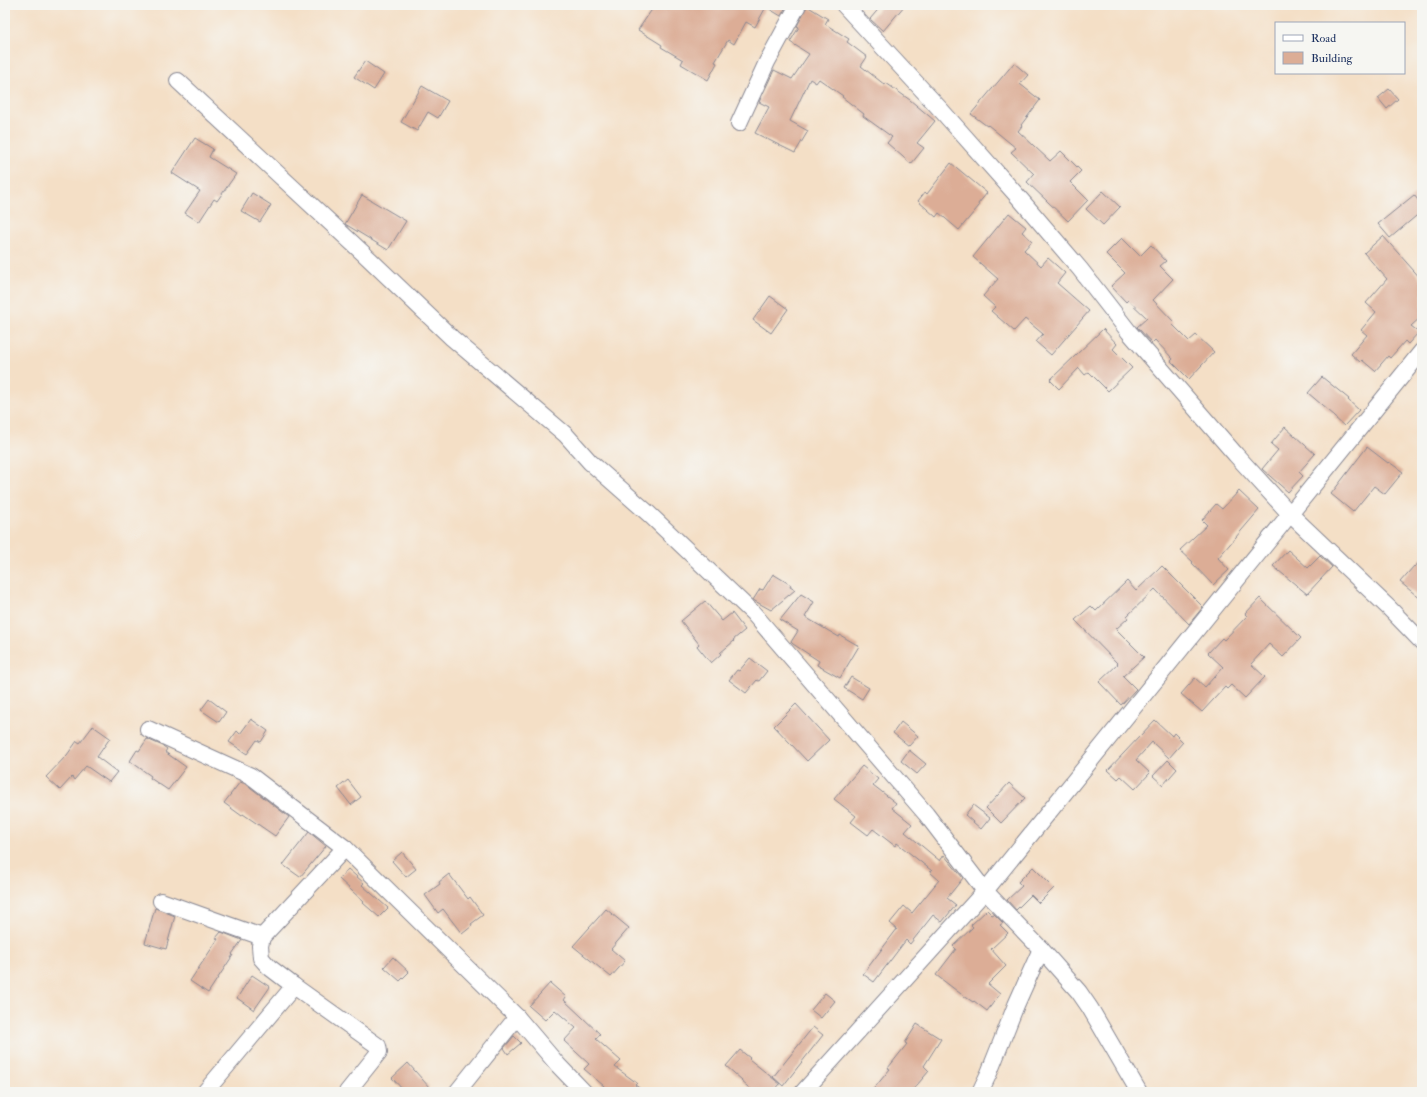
<svg xmlns="http://www.w3.org/2000/svg" width="1427" height="1097" viewBox="0 0 1427 1097" font-family="'IM FELL Double Pica',serif">
  <style>
    .building { fill: #dcad96 }
    .lines { fill: none; stroke-linecap: round; stroke-linejoin: round }
    .minor-casing { stroke: #888792; stroke-width: 18 }
    .minor { stroke: #fff; stroke-width: 16 }
  </style>
  <rect width="100%" height="100%" fill="#f6f6f2"/>
  <filter id="ink" filterUnits="userSpaceOnUse"><feTurbulence type="fractalNoise" baseFrequency=".025" numOctaves="2"/><feDisplacementMap in="SourceGraphic" scale="8" xChannelSelector="R" yChannelSelector="G"/><feConvolveMatrix kernelMatrix="1 2 1 2 8 2 1 2 1" color-interpolation-filters="sRGB"/></filter>
  <filter id="wash" filterUnits="userSpaceOnUse"><feTurbulence type="fractalNoise" baseFrequency=".012" numOctaves="4" result="noise"/><feDisplacementMap in="SourceGraphic" scale="16" xChannelSelector="R" yChannelSelector="G"/><feGaussianBlur stdDeviation="0.9" result="paint"/><feColorMatrix in="noise" values="0 0 0 0 0 0 0 0 0 0 0 0 0 0 0 0 0 1.4 0 .05"/><feComposite in="paint" operator="in"/></filter>
  <g filter="url(#wash)">
    <rect width="100%" height="100%" fill="#f4dfc6"/>
    <g id="blocks">
      <!-- building -->
      <g class="building">
        <path d="M 655,5 L 787,5 L 781,16 L 766,7 L 755,27 L 746,22 L 734,44 L 728,40 L 715,62 L 717,63 L 708,80 L 681,64 L 683,60 L 661,47 L 662,45 L 638,30 Z"/>
        <path d="M 882,5 L 905,5 L 883,31 L 870,19 Z"/>
        <path d="M 807,6 L 828,19 L 825,24 L 849,39 L 847,42 L 867,57 L 861,66 L 885,85 L 886,83 L 910,100 L 935,121 L 917,143 L 924,148 L 911,164 L 887,143 L 892,137 L 863,116 L 864,114 L 842,97 L 843,96 L 819,79 L 816,83 L 810,79 L 790,121 L 808,131 L 795,153 L 755,133 L 769,107 L 759,102 L 774,70 L 792,79 L 809,54 L 790,42 L 799,27 L 797,26 Z"/>
        <path d="M 365,61 L 384,74 L 374,90 L 354,77 Z"/>
        <path d="M 1014,63 L 1028,75 L 1020,84 L 1040,100 L 1021,125 L 1022,126 L 1018,131 L 1050,161 L 1061,151 L 1081,171 L 1070,182 L 1088,200 L 1068,221 L 1027,182 L 1034,174 L 1011,152 L 1016,148 L 988,125 L 987,126 L 971,114 Z"/>
        <path d="M 422,86 L 448,101 L 438,118 L 428,112 L 417,131 L 401,122 Z"/>
        <path d="M 1389,89 L 1398,99 L 1387,109 L 1378,98 Z"/>
        <path d="M 195,138 L 213,149 L 209,157 L 236,174 L 217,201 L 214,199 L 199,222 L 185,213 L 200,191 L 172,173 Z"/>
        <path d="M 951,163 L 987,193 L 978,204 L 979,206 L 959,230 L 939,213 L 936,217 L 918,201 L 925,192 L 927,194 Z"/>
        <path d="M 1103,191 L 1120,207 L 1103,225 L 1086,209 Z"/>
        <path d="M 252,193 L 271,205 L 260,222 L 241,211 Z"/>
        <path d="M 362,195 L 406,221 L 388,250 L 345,224 Z"/>
        <path d="M 1414,195 L 1422,205 L 1422,211 L 1390,238 L 1378,224 Z"/>
        <path d="M 1009,213 L 1026,227 L 1022,232 L 1032,241 L 1024,250 L 1041,266 L 1048,258 L 1065,273 L 1057,283 L 1089,311 L 1051,355 L 1036,342 L 1043,334 L 1025,319 L 1014,331 L 991,311 L 995,307 L 983,296 L 998,279 L 973,257 Z"/>
        <path d="M 1383,236 L 1422,280 L 1422,316 L 1411,326 L 1419,332 L 1408,344 L 1405,341 L 1390,358 L 1388,356 L 1375,371 L 1362,360 L 1360,362 L 1351,354 L 1367,335 L 1361,330 L 1376,312 L 1366,303 L 1387,279 L 1364,253 Z"/>
        <path d="M 1122,238 L 1140,256 L 1151,245 L 1166,261 L 1160,266 L 1173,279 L 1153,300 L 1174,322 L 1172,324 L 1189,341 L 1196,335 L 1214,352 L 1189,379 L 1171,361 L 1173,359 L 1155,340 L 1152,343 L 1137,327 L 1147,318 L 1128,300 L 1126,302 L 1111,286 L 1125,273 L 1106,254 Z"/>
        <path d="M 770,296 L 788,309 L 771,333 L 753,320 Z"/>
        <path d="M 1103,329 L 1117,344 L 1113,349 L 1132,368 L 1108,391 L 1089,372 L 1085,375 L 1079,368 L 1059,389 L 1050,380 Z"/>
        <path d="M 1322,377 L 1349,399 L 1348,400 L 1359,410 L 1344,426 L 1334,417 L 1335,416 L 1308,393 Z"/>
        <path d="M 1285,427 L 1315,454 L 1299,472 L 1303,476 L 1288,492 L 1262,469 L 1278,450 L 1271,444 Z"/>
        <path d="M 1367,447 L 1388,463 L 1389,462 L 1403,472 L 1385,494 L 1374,486 L 1353,512 L 1331,494 Z"/>
        <path d="M 1239,491 L 1259,510 L 1218,558 L 1229,570 L 1213,585 L 1192,563 L 1193,562 L 1180,550 L 1207,525 L 1202,520 L 1216,504 L 1222,509 Z"/>
        <path d="M 1288,550 L 1308,568 L 1320,556 L 1332,567 L 1307,594 L 1273,566 Z"/>
        <path d="M 1422,558 L 1422,600 L 1400,582 L 1414,566 L 1415,567 Z"/>
        <path d="M 1162,566 L 1203,607 L 1189,624 L 1155,589 L 1127,616 L 1128,618 L 1116,629 L 1144,657 L 1123,676 L 1136,689 L 1121,705 L 1099,682 L 1118,664 L 1075,620 L 1091,606 L 1096,611 L 1127,581 L 1136,591 Z"/>
        <path d="M 773,574 L 791,585 L 790,587 L 795,590 L 771,610 L 753,600 L 760,589 L 763,590 Z"/>
        <path d="M 801,594 L 814,602 L 805,617 L 839,637 L 840,635 L 859,646 L 840,678 L 817,665 L 819,661 L 793,644 L 791,642 L 798,631 L 780,620 Z"/>
        <path d="M 1260,598 L 1301,638 L 1283,657 L 1269,644 L 1251,664 L 1265,677 L 1245,698 L 1231,685 L 1227,689 L 1225,687 L 1202,712 L 1181,694 L 1195,678 L 1205,687 L 1223,667 L 1208,653 L 1222,638 L 1224,640 L 1247,616 L 1245,614 Z"/>
        <path d="M 705,601 L 722,621 L 732,613 L 745,630 L 733,640 L 734,641 L 720,653 L 721,654 L 711,663 L 697,646 L 699,644 L 681,621 Z"/>
        <path d="M 750,658 L 767,671 L 759,681 L 757,680 L 746,693 L 729,680 L 737,670 L 739,671 Z"/>
        <path d="M 851,677 L 869,688 L 862,699 L 844,688 Z"/>
        <path d="M 209,699 L 226,712 L 219,722 L 201,710 Z"/>
        <path d="M 796,704 L 829,740 L 807,761 L 774,726 Z"/>
        <path d="M 251,719 L 268,731 L 261,742 L 257,740 L 247,754 L 229,742 L 237,731 L 240,734 Z"/>
        <path d="M 1155,720 L 1172,736 L 1174,733 L 1183,742 L 1169,758 L 1152,742 L 1136,760 L 1150,773 L 1135,789 L 1121,776 L 1118,779 L 1108,770 Z"/>
        <path d="M 901,722 L 918,736 L 909,746 L 893,733 Z"/>
        <path d="M 93,726 L 110,738 L 97,757 L 117,772 L 109,782 L 86,766 L 74,780 L 72,777 L 60,790 L 46,777 L 67,755 L 77,741 L 80,743 Z"/>
        <path d="M 147,739 L 163,746 L 167,749 L 165,752 L 186,767 L 168,790 L 150,778 L 151,776 L 130,761 L 137,750 L 139,751 Z"/>
        <path d="M 909,750 L 926,764 L 917,774 L 901,761 Z"/>
        <path d="M 1168,760 L 1177,769 L 1163,785 L 1153,776 Z"/>
        <path d="M 862,766 L 878,779 L 873,785 L 896,803 L 892,808 L 912,824 L 905,832 L 940,861 L 944,855 L 963,878 L 947,898 L 956,905 L 942,922 L 933,915 L 910,944 L 906,940 L 874,982 L 863,974 L 897,929 L 890,923 L 904,906 L 912,913 L 939,880 L 930,872 L 932,871 L 897,843 L 895,846 L 873,829 L 868,835 L 851,822 L 856,816 L 834,799 Z"/>
        <path d="M 348,780 L 361,797 L 351,805 L 338,788 Z"/>
        <path d="M 240,782 L 246,784 L 289,817 L 275,836 L 243,814 L 242,816 L 224,803 Z"/>
        <path d="M 1009,783 L 1025,798 L 1001,823 L 986,808 Z"/>
        <path d="M 973,805 L 990,818 L 981,829 L 965,815 Z"/>
        <path d="M 309,832 L 326,846 L 300,877 L 283,865 Z"/>
        <path d="M 402,852 L 416,869 L 406,877 L 392,861 Z"/>
        <path d="M 1033,867 L 1054,888 L 1039,903 L 1031,895 L 1016,910 L 1007,900 L 1022,886 L 1018,882 Z"/>
        <path d="M 348,869 L 364,883 L 362,885 L 388,908 L 379,917 L 363,903 L 364,902 L 339,879 Z"/>
        <path d="M 449,874 L 468,899 L 470,897 L 483,915 L 471,924 L 472,926 L 462,934 L 443,909 L 438,913 L 425,895 L 440,884 L 439,882 Z"/>
        <path d="M 155,908 L 175,916 L 166,949 L 145,943 Z"/>
        <path d="M 606,909 L 629,928 L 611,949 L 625,961 L 611,977 L 573,946 Z"/>
        <path d="M 987,910 L 992,915 L 994,914 L 1003,923 L 1000,925 L 1008,933 L 991,949 L 1006,966 L 988,984 L 1000,994 L 987,1011 L 974,1001 L 973,1002 L 961,994 L 936,975 L 956,949 L 953,946 L 973,927 L 971,925 Z"/>
        <path d="M 221,932 L 242,940 L 232,954 L 233,955 L 208,993 L 190,981 L 218,939 L 216,938 Z"/>
        <path d="M 393,957 L 409,972 L 400,981 L 384,967 Z"/>
        <path d="M 252,975 L 270,987 L 254,1010 L 237,998 Z"/>
        <path d="M 550,983 L 566,997 L 564,1000 L 600,1034 L 596,1039 L 621,1061 L 615,1067 L 637,1083 L 635,1085 L 645,1092 L 600,1092 L 604,1086 L 584,1069 L 589,1064 L 564,1041 L 576,1028 L 555,1010 L 545,1020 L 529,1006 Z"/>
        <path d="M 825,993 L 835,1001 L 821,1018 L 811,1010 Z"/>
        <path d="M 917,1024 L 941,1039 L 924,1066 L 929,1071 L 911,1092 L 871,1092 L 890,1069 L 888,1068 L 907,1044 L 905,1043 Z"/>
        <path d="M 813,1027 L 823,1035 L 783,1086 L 773,1077 Z"/>
        <path d="M 514,1036 L 521,1043 L 508,1054 L 504,1048 Z"/>
        <path d="M 740,1050 L 750,1058 L 749,1059 L 780,1084 L 773,1092 L 754,1092 L 741,1081 L 742,1080 L 726,1066 Z"/>
        <path d="M 408,1063 L 429,1087 L 423,1092 L 405,1092 L 392,1078 Z"/>
      </g>
    </g>
  </g>
  <g filter="url(#ink)">
    <use href="#blocks" fill-opacity="0" stroke="#888792" stroke-width="1"/>
    <g class="lines">
      <!-- minor casing -->
      <g class="minor-casing">
        <g id="minor">
          <path d="M 844,5 L 941,110 L 1021,200 L 1080,269 L 1129,332 L 1236,455 L 1290,514 L 1389,608 L 1422,642"/>
          <path d="M 178,81 L 363,253 L 452,338 L 566,435 L 590,462 L 649,514 L 753,613 L 926,814 L 985,891 L 1041,949 L 1079,992 L 1090,1008 L 1139,1092"/>
          <path d="M 739,123 L 767,62 L 798,5"/>
          <path d="M 148,729 L 251,776 L 345,848 L 517,1017 L 558,1065 L 584,1092"/>
          <path d="M 345,848 L 262,937 L 260,946 L 261,958 L 269,967 L 294,986 L 378,1046 L 379,1052 L 347,1092"/>
          <path d="M 161,901 L 262,937"/>
          <path d="M 205,1092 L 294,986"/>
          <path d="M 457,1092 L 517,1017"/>
          <path d="M 803,1092 L 985,891 L 1422,351"/>
          <path d="M 980,1092 L 989,1073 L 1016,1005 L 1041,949"/>
        </g>
      </g>
      <!-- minor -->
      <use href="#minor" class="minor"/>
    </g>
  </g>
  <!-- margin -->
  <rect width="1427" height="1097" fill="none" stroke="#f6f6f2" stroke-width="20"/>
  <!-- legend -->
  <rect x="1275" y="22" width="130" height="52" fill="#f6f6f2" stroke="#9ea6b7"/>
  <rect x="1283" y="35" width="20" height="6" fill="#ffffff" stroke="#9ea6b7"/>
  <text x="1311" y="42" font-size="12" fill="#1b2f5e">Road</text>
  <rect x="1283" y="52" width="20" height="12" fill="#dcad96" stroke="#9ea6b7"/>
  <text x="1311" y="62" font-size="12" fill="#1b2f5e">Building</text>
</svg>
